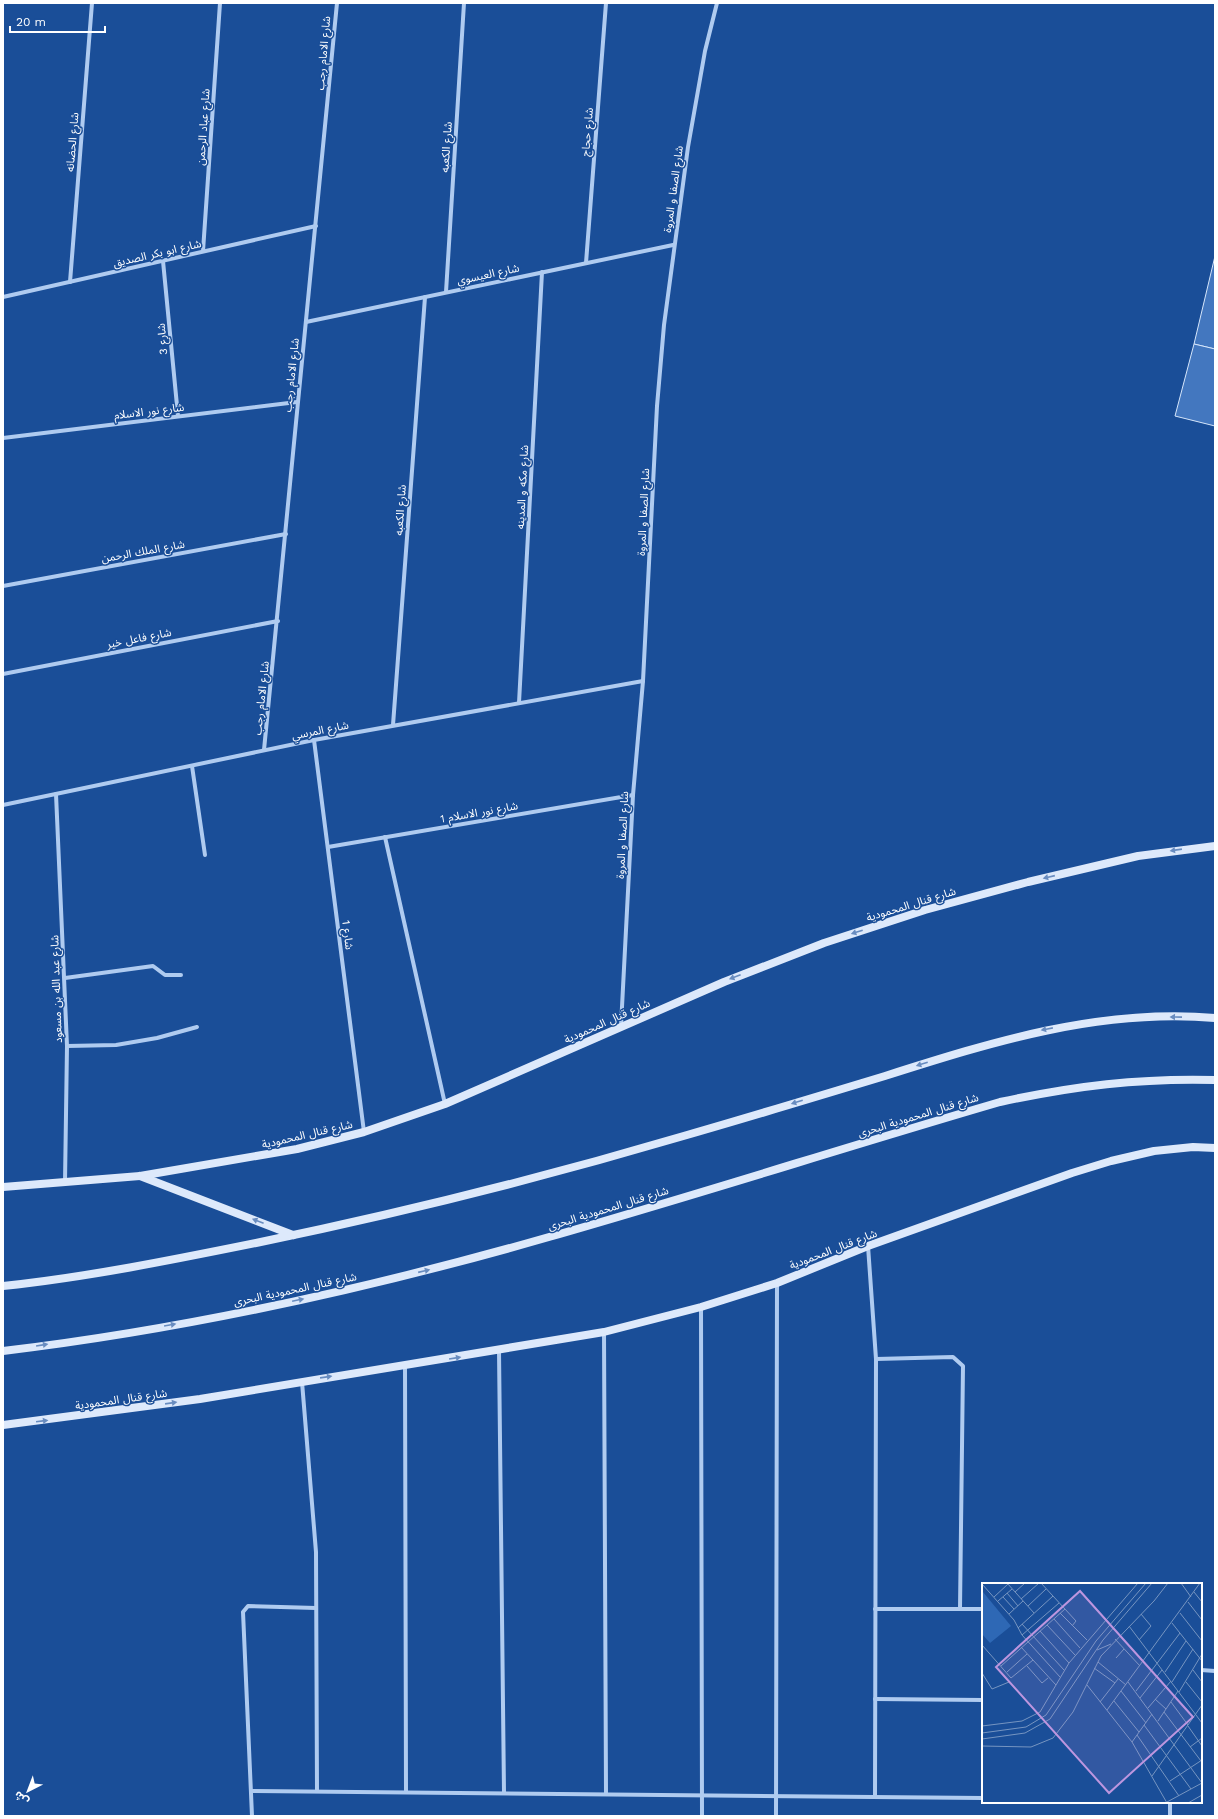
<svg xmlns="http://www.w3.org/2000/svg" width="1218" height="1819" viewBox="0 0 1218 1819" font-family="'Work Sans','Noto Sans Arabic',sans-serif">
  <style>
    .building { fill: #4377bf; stroke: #d6e6fb }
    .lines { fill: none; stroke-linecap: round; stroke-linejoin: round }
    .street { stroke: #afcbf0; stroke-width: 4 }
    .secondary { stroke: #dde9fb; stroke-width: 8 }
    .oneway { fill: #688cc0 }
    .labels { text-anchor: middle; stroke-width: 3; stroke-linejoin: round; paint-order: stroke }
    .street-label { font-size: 11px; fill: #fff; stroke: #1a4e98 }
    .inset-road { fill: none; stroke: #7695c1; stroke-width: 1 }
    .view { fill: #bd96df; fill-opacity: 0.15; stroke: #bd96df; stroke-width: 2 }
    .inset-edge { fill: none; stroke: #fff; stroke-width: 2 }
  </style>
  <rect width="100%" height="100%" fill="#1a4e98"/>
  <!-- building -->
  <g class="building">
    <path d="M 1215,256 L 1215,349 L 1194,344 Z"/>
    <path d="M 1194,344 L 1215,349 L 1215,426 L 1175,416 Z"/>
  </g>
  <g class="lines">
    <!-- street -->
    <g class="street">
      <path d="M 203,251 L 220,3"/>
      <path d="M 163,261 L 178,416"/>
      <path d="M 586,263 L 606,3"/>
      <path d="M 70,282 L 92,3"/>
      <path d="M 446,292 L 464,3"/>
      <path d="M 3,297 L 316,226"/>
      <path d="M 306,322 L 673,245"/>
      <path d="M 3,438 L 297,402"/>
      <path d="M 3,586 L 286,534"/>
      <path d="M 3,674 L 278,621"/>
      <path d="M 519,703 L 542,272"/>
      <path d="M 393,725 L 425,297"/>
      <path d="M 314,740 L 364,1132"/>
      <path d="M 264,750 L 337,3"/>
      <path d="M 192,766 L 205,855"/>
      <path d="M 56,794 L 67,1046 L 65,1182"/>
      <path d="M 3,805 L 314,740 L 643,681"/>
      <path d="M 385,837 L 445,1104"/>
      <path d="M 328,847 L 633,795"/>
      <path d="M 65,978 L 153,966 L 165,975 L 181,975"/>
      <path d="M 621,1026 L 633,795 L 643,681 L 657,406 L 664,325 L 688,147 L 705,51 L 717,3"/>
      <path d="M 67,1046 L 116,1045 L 157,1038 L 197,1027"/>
      <path d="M 868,1246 L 876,1359 L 875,1797"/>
      <path d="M 701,1307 L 702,1816"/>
      <path d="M 604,1332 L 606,1794"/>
      <path d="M 499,1351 L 504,1793"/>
      <path d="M 876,1359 L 953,1357 L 963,1366 L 960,1609"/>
      <path d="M 405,1366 L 406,1792"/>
      <path d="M 302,1382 L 316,1552 L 317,1791"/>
      <path d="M 875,1609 L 983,1609"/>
      <path d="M 1201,1670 L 1215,1671"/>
      <path d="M 875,1699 L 983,1700"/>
      <path d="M 252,1791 L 983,1798"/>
      <path d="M 1170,1802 L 1170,1816"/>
      <path d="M 252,1816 L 243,1612 L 248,1606 L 316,1608"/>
      <path d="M 776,1816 L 777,1283"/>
    </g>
    <!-- secondary -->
    <g class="secondary">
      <path d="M 140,1176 L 293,1235"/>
      <path d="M 3,1187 L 140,1176 L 297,1149 L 364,1132 L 445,1104 L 724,982 L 824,943 L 925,910 L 1028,882 L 1138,856 L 1215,846"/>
      <path d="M 3,1286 C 88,1277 172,1260 256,1243 C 401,1213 545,1177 687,1135 C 753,1116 819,1096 885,1076 C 992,1042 1100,1008 1215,1018"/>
      <path d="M 3,1351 C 187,1329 371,1288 549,1237 C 700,1194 849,1146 1000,1102 C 1075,1086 1138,1078 1215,1080"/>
      <path d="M 3,1425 L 200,1399 L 604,1332 L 701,1307 L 777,1283 L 868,1246 L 1072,1173 L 1111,1161 L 1154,1151 L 1193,1147 L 1215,1148"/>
    </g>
  </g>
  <!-- one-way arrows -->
  <defs><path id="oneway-solid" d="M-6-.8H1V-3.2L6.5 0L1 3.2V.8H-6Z"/></defs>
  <g class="oneway">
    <use href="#oneway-solid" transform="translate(1176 850) rotate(172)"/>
    <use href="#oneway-solid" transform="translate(1049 877) rotate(167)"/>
    <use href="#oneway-solid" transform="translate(857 932) rotate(162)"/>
    <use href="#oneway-solid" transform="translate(735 977) rotate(159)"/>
    <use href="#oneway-solid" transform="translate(1176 1017) rotate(-179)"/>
    <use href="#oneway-solid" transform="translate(1047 1029) rotate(169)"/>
    <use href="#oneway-solid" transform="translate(922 1064) rotate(163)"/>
    <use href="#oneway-solid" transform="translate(797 1102) rotate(163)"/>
    <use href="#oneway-solid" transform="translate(258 1221) rotate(-159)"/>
    <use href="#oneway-solid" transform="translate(424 1271) rotate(-13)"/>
    <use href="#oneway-solid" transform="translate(298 1300) rotate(-12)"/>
    <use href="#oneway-solid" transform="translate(170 1325) rotate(-10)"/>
    <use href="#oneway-solid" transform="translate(42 1345) rotate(-9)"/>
    <use href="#oneway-solid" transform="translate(455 1358) rotate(-9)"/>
    <use href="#oneway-solid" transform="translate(326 1377) rotate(-8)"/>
    <use href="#oneway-solid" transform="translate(171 1403) rotate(-8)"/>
    <use href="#oneway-solid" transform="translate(42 1421) rotate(-7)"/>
  </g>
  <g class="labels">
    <!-- street labels -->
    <g class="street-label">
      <text transform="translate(323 53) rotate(-85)" y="4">شارع الامام رجب</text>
      <text transform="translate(203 127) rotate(-86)" y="4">شارع عباد الرحمن</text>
      <text transform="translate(587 132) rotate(-85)" y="4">شارع حجاج</text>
      <text transform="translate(72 142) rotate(-85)" y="4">شارع الحضانه</text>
      <text transform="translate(446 147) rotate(-86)" y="4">شارع الكعبه</text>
      <text transform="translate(673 189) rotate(-82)" y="4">شارع الصفا و المروة</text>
      <text transform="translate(157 253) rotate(-13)" y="4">شارع ابو بكر الصديق</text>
      <text transform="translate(488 274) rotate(-12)" y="4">شارع العيسوي</text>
      <text transform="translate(162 339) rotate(-95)" y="4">شارع 3</text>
      <text transform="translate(291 375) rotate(-84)" y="4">شارع الامام رجب</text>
      <text transform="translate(149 411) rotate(-7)" y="4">شارع نور الاسلام</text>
      <text transform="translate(522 487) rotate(-87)" y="4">شارع مكه و المدينه</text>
      <text transform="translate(400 510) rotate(-86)" y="4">شارع الكعبه</text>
      <text transform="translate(643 512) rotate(-87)" y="4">شارع الصفا و المروة</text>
      <text transform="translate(143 551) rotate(-10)" y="4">شارع الملك الرحمن</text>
      <text transform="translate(139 638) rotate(-11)" y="4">شارع فاعل خير</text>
      <text transform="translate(261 698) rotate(-84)" y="4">شارع الامام رجب</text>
      <text transform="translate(320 730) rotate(-11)" y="4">شارع المرسي</text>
      <text transform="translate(479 812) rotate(-10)" y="4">شارع نور الاسلام 1</text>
      <text transform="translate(622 835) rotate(-87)" y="4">شارع الصفا و المروة</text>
      <text transform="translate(911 904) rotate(-17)" y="4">شارع قنال المحمودية</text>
      <text transform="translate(348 935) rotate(83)" y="4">شارع 1</text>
      <text transform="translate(56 989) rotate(-92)" y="4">شارع عبد الله بن مسعود</text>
      <text transform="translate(607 1021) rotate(-24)" y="4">شارع قنال المحمودية</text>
      <text transform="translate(918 1115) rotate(-17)" y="4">شارع قنال المحمودية البحرى</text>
      <text transform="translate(307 1134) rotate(-13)" y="4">شارع قنال المحمودية</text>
      <text transform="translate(608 1208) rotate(-17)" y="4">شارع قنال المحمودية البحرى</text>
      <text transform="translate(833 1249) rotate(-21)" y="4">شارع قنال المحمودية</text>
      <text transform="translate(295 1289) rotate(-12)" y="4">شارع قنال المحمودية البحرى</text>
      <text transform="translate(121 1399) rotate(-8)" y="4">شارع قنال المحمودية</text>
    </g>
  </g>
  <!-- overview -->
  <g transform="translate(982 1583)">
    <rect width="220" height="220" fill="#1a4e98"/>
    <path d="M 1,9 L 29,43 L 8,60 L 0,51 Z" fill="#2e68b5"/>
    <path class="inset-road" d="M 25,0 L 52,30M 59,0 L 94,38 L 90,43M 199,0 L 209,14M 0,1 L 32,37 L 40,52 L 78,94M 33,9 L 43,0M 212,9 L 220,19M 25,10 L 36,23M 12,14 L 26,1M 21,14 L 32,26M 39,16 L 57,0M 16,18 L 30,6M 206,19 L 220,37M 46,23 L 64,6M 78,30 L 105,57M 198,30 L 220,58M 27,31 L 41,18M 72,36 L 98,65M 190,40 L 220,78M 40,41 L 82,87M 65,42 L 93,72M 147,43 L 220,140M 36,45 L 71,13M 58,48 L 87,80M 40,52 L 77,20M 133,56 L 158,83M 157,57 L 169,43 L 159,31M 0,62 L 29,95 L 51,77M 39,64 L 74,102M 115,67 L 129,61M 134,75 L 142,66M 116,79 L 144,102M 19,83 L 83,26M 45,83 L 60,100 L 66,95M 112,85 L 133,100M 211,87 L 220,99M 25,89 L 45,71M 183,89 L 204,58M 0,90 L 10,106 L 27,99M 146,99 L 220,200M 190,99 L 211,66M 204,99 L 220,119M 105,102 L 150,159 L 185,220M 139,108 L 164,140M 154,108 L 198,50M 197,109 L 220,71M 158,115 L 180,87M 173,116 L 184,126M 132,118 L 157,149M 118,119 L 136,96M 189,119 L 206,142M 166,125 L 189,98M 125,127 L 218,0M 182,129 L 219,178M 176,138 L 196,108M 162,142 L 209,206M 0,143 L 40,138 L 58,129 L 87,80 L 156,0M 206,143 L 220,163M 0,150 L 44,144 L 64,132 L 114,58 L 164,0M 155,152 L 197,213M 0,156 L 43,150 L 68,136 L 121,57 L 170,0M 150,159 L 170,131M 0,163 L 49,164 L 71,155 L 91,129 L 119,73 L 172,18 L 186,0M 208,164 L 220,155M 170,193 L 220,122M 188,198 L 220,177M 185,219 L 220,200M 206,220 L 220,212"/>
    <path class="view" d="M 98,8 L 211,134 L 127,210 L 14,84 Z"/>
    <rect width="220" height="220" class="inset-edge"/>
  </g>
  <!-- border -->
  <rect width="1218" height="1819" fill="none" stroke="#ffffff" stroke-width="8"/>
  <!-- north arrow -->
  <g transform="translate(28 1791) rotate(222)" stroke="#1a4e98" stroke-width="3" paint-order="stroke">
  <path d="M0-3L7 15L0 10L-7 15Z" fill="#ffffff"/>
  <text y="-6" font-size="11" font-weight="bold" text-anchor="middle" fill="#ffffff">ش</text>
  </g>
  <!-- scale -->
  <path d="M10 26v6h95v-6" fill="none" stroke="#ffffff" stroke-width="2"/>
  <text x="16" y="26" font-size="12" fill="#ffffff" stroke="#1a4e98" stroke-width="3" paint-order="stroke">20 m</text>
</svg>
